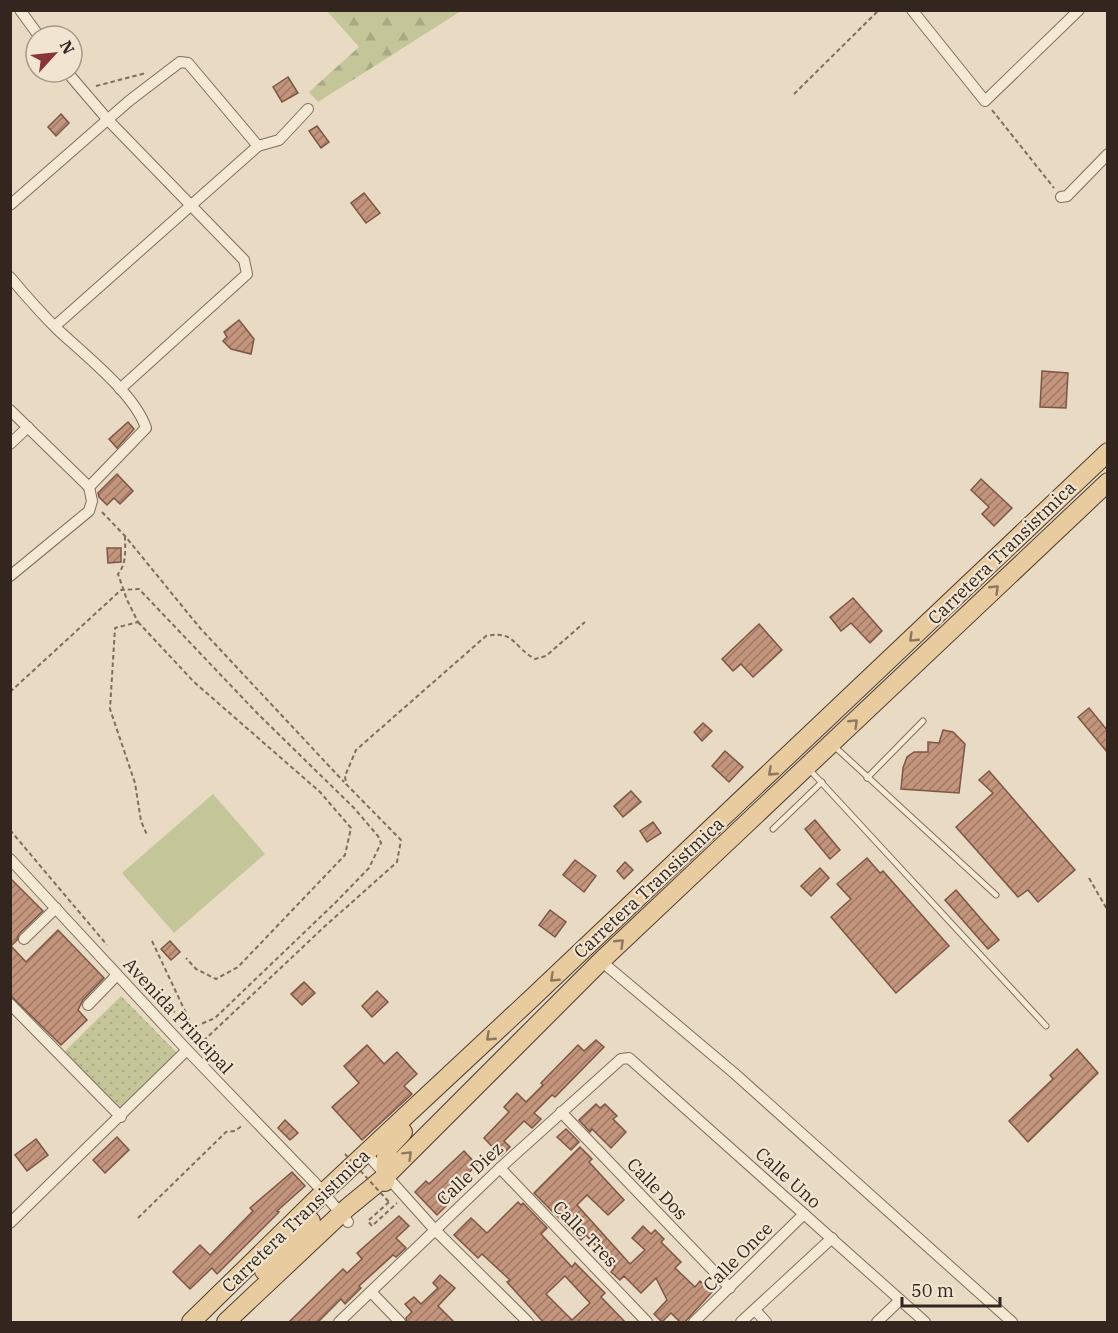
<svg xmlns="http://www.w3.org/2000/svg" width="1118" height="1333" viewBox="0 0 1118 1333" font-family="'IBM Plex Serif',serif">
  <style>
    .green { fill: url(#green-dots) }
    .forest { fill: url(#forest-firs) }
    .pitch { fill: #c4c599 }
    .building { fill: url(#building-hatch); stroke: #7d5645; stroke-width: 1.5; fill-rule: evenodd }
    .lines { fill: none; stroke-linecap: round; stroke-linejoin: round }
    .lane-casing { stroke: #816d5c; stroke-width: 7 }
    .street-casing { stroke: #816d5c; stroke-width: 12 }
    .primary-casing { stroke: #4f3c30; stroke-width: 20 }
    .path { stroke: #816d5c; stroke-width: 2; stroke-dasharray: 4.5 3; stroke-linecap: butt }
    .lane { stroke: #f4e9d5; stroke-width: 5 }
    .street { stroke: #f4e9d5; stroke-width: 10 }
    .primary { stroke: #e8cb9f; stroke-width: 18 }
    .path-bridge { stroke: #816d5c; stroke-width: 2; stroke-dasharray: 4.5 3; stroke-linecap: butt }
    .oneway { stroke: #8d785e }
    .labels { text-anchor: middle; stroke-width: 4.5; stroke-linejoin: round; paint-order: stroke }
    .street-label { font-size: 18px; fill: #32261e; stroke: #f1e5d2 }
  </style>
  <defs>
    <pattern id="green-dots" width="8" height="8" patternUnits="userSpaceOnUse" patternTransform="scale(1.5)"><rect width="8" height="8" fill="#c4c599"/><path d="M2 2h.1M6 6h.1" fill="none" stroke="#a9a983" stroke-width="1.8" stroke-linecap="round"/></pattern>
    <pattern id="forest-firs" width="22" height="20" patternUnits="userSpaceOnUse" patternTransform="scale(1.5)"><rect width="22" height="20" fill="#c4c599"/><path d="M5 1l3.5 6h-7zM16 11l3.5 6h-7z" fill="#a9a983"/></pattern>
    <pattern id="building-hatch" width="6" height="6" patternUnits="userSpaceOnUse" patternTransform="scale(1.5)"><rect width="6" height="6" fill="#c3957d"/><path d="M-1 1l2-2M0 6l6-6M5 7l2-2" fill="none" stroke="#9f7966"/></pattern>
  </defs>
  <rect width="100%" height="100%" fill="#e9dac3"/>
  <!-- green -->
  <path class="green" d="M 121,996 L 180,1056 L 121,1114 L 62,1054 Z"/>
  <!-- forest -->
  <path class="forest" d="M 327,11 L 461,11 L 318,102 L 309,92 L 359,47 Z"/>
  <!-- pitch -->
  <path class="pitch" d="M 213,794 L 265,854 L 174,933 L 122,873 Z"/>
  <!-- building -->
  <g class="building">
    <path d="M 288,77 L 298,93 L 282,102 L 273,87 Z"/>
    <path d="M 61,114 L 69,123 L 56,136 L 48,127 Z"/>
    <path d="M 317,126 L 329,142 L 321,148 L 309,131 Z"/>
    <path d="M 364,193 L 380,213 L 366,223 L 351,203 Z"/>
    <path d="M 239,320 L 254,339 L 251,354 L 231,349 L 223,341 L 227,337 L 224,332 Z"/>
    <path d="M 1042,371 L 1068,373 L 1066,408 L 1040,407 Z"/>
    <path d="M 128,422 L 134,429 L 117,448 L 109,439 Z"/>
    <path d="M 117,474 L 133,491 L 120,504 L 114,498 L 107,505 L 99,497 L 98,493 Z"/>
    <path d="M 981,479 L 1012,508 L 994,526 L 982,514 L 989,507 L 971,490 Z"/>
    <path d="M 107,548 L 121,548 L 121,562 L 108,563 Z"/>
    <path d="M 853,598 L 882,631 L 870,643 L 851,623 L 841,631 L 830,617 Z"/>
    <path d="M 759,624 L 782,650 L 753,677 L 741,664 L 733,671 L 722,659 Z"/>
    <path d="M 1089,708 L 1107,730 L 1107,752 L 1078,717 Z"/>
    <path d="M 703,723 L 712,731 L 702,741 L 694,732 Z"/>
    <path d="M 943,730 L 953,732 L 965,744 L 959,793 L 901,789 L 903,768 L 907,757 L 914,752 L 928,752 L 928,742 L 939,743 Z"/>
    <path d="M 725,751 L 743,767 L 729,782 L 712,766 Z"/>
    <path d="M 989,771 L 1075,870 L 1038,902 L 1028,890 L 1018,897 L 956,827 L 993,793 L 979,780 Z"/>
    <path d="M 631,791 L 641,802 L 623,817 L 614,806 Z"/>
    <path d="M 815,820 L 840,850 L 830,859 L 805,829 Z"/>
    <path d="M 653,822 L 661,833 L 647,842 L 640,831 Z"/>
    <path d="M 867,858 L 880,873 L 883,871 L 949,946 L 896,993 L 831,917 L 851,899 L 837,884 Z"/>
    <path d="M 575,860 L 596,876 L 584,892 L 563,875 Z"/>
    <path d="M 625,862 L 633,870 L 624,879 L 617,871 Z"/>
    <path d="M 820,868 L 829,878 L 811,896 L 801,886 Z"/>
    <path d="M 10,878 L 43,911 L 19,934 L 17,940 L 11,946 L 26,962 L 58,930 L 104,978 L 83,1000 L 78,1010 L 87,1020 L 61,1045 L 10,995 Z"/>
    <path d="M 956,890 L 999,940 L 988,949 L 945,900 Z"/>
    <path d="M 550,910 L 566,922 L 555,937 L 539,925 Z"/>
    <path d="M 170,941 L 180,952 L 171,960 L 161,949 Z"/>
    <path d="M 304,982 L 315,993 L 302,1005 L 291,994 Z"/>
    <path d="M 377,991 L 388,1002 L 372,1017 L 362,1006 Z"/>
    <path d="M 596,1040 L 604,1047 L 555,1097 L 552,1095 L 534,1113 L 541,1119 L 532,1128 L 524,1121 L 504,1141 L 510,1147 L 501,1156 L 484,1138 L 509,1112 L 504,1107 L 517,1093 L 526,1102 L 543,1085 L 541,1083 L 578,1045 L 584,1051 Z"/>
    <path d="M 367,1045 L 384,1064 L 397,1052 L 417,1074 L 404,1086 L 412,1094 L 362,1140 L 332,1107 L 359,1083 L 344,1066 Z"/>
    <path d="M 1077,1049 L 1098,1073 L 1028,1142 L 1009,1121 L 1053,1079 L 1050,1075 Z"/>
    <path d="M 596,1104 L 600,1108 L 605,1104 L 617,1116 L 613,1119 L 626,1132 L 611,1148 L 592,1129 L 590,1132 L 579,1120 Z"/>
    <path d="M 285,1120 L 298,1133 L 290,1140 L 278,1128 Z"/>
    <path d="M 566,1129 L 579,1142 L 571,1150 L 557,1137 Z"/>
    <path d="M 117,1137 L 129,1150 L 105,1173 L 93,1160 Z"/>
    <path d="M 36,1139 L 48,1155 L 27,1171 L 15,1155 Z"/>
    <path d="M 580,1147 L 592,1159 L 589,1162 L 624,1200 L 608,1215 L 587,1195 L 577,1205 L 630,1264 L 645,1250 L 632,1238 L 643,1226 L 651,1234 L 655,1230 L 664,1239 L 661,1242 L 681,1262 L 675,1268 L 695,1287 L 700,1281 L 712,1292 L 684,1323 L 681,1323 L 671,1313 L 662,1322 L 654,1314 L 667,1300 L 656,1278 L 641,1293 L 624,1276 L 620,1280 L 611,1272 L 615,1267 L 586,1235 L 581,1240 L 534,1193 Z"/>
    <path d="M 464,1151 L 477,1165 L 442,1197 L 449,1203 L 437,1215 L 415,1192 L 426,1181 L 429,1184 Z"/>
    <path d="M 292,1172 L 305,1186 L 277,1211 L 279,1212 L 217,1274 L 212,1268 L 190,1289 L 173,1272 L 200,1245 L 210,1255 L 253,1211 L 250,1208 Z"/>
    <path d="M 518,1202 L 521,1205 L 523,1203 L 547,1228 L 541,1234 L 572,1267 L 575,1263 L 605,1293 L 601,1297 L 626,1323 L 544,1323 L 507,1282 L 510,1280 L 482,1254 L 478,1258 L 454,1235 L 471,1218 L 487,1233 ZM 565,1276 L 590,1303 L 572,1320 L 546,1294 Z"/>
    <path d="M 399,1216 L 409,1226 L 396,1238 L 406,1248 L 396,1257 L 393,1255 L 359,1286 L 361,1288 L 345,1304 L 341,1299 L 317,1323 L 288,1323 L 343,1269 L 347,1273 L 362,1259 L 357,1253 Z"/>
    <path d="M 440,1275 L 455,1288 L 438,1306 L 455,1323 L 407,1323 L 406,1318 L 412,1312 L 405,1304 L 414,1297 L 421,1304 L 438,1288 L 433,1283 Z"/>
  </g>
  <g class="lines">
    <!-- lane casing -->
    <g class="lane-casing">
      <g id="lane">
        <path d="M 834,746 L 996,895"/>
        <path d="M 808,768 L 1046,1026"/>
        <path d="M 867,778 L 923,721"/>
        <path d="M 773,829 L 822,782"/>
      </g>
    </g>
    <!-- street casing -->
    <g class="street-casing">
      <g id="street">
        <path d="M 20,10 L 39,36"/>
        <path d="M 912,10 L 985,101 L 1079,10"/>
        <path d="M 67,72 L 108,120 L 244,260 L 247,274 L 120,389"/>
        <path d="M 1061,197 L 1067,196 L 1108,154"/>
        <path d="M 10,205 L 129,101 L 180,62 L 188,63 L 258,146"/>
        <path d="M 10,277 C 25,295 41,313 57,329 C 84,354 135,394 146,428 L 89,487"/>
        <path d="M 55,326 L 258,146 L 279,140 L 308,109"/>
        <path d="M 10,410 L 89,487"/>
        <path d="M 10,444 L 28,427"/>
        <path d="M 10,576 L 89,511 L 92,501 L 89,487"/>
        <path d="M 10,859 L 187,1050 L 315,1183 L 348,1222"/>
        <path d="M 24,939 L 56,908"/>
        <path d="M 601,961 L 734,1073 L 1012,1322"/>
        <path d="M 10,1004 L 121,1117"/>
        <path d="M 88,1005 L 117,975"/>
        <path d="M 561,1112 L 730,1288"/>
        <path d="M 366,1153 L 435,1230 L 528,1322"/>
        <path d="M 500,1168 L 647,1322"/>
        <path d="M 10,1223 L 187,1050"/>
        <path d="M 371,1292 L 400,1322"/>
        <path d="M 755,1310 L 766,1322"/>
        <path d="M 339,1322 L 500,1168 L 621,1059 L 629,1058 L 925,1322"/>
        <path d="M 694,1322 L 804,1214"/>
        <path d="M 741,1322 L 832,1238"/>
        <path d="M 877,1322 L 900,1300"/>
      </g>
    </g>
    <!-- primary casing -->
    <g class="primary-casing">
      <g id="primary">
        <path d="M 385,1182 L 386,1157 L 389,1147 L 403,1132"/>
        <path d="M 264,1271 L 311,1221"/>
        <path d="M 191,1322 L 323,1193 L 533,997 L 1108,452"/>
        <path d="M 226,1322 L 347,1208 L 386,1176 L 601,961 L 1108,482"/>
      </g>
    </g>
    <!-- path -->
    <g class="path">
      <path d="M 96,86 L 146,73"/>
      <path d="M 794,94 L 879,10"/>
      <path d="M 992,110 L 1054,188"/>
      <path d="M 102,512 L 125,536 L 200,628 L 344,782"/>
      <path d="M 125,536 C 125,550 127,563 118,574 L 127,600 L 138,622 L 115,628 L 110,709 L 135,783 L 141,821 L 147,835"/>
      <path d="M 138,622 L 194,682 L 320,792 L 351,828 L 345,855 L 238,967 L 216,979 L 196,969 L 186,958"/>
      <path d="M 10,692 L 121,590 L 139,589 L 257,713 L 354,808 L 378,836 L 381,843 L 369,868 L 336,902 L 215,1018 L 194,1027 L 172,1010 L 133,973"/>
      <path d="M 10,830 L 107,945"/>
      <path d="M 1089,878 L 1108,911"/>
      <path d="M 152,941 L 201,1045"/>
      <path d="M 198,1046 L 323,928 L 397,862 L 401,840 L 346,784 L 345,776 L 356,750 L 486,636 C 515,630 513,647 535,659 L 546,656 L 585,622"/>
      <path d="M 389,1202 L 368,1221 L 372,1226 L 397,1203"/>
      <path d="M 138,1218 L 226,1132 L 235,1131 L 243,1125"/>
    </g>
    <!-- lane -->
    <use href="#lane" class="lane"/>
    <!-- street -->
    <use href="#street" class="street"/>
    <!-- primary -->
    <use href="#primary" class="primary"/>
    <!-- path-bridge -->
    <path class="path-bridge" d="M 345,1154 L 389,1202"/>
  </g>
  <!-- one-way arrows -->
  <defs><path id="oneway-chevron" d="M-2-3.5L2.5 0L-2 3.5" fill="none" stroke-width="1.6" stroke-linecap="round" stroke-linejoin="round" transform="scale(1.5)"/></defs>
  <g class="oneway">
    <use href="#oneway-chevron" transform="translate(995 589) rotate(-44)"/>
    <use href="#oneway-chevron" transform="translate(913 638) rotate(136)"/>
    <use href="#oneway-chevron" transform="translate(854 723) rotate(-44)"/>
    <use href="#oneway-chevron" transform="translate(772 772) rotate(137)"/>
    <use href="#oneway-chevron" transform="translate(620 943) rotate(-44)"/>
    <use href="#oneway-chevron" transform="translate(554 978) rotate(137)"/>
    <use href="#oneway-chevron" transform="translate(490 1037) rotate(137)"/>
    <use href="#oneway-chevron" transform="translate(408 1155) rotate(-45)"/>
  </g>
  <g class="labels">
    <!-- street labels -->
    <g class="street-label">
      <text transform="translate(1002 553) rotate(-44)" y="6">Carretera Transistmica</text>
      <text transform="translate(649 888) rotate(-43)" y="6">Carretera Transistmica</text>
      <text transform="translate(178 1016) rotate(47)" y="6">Avenida Principal</text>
      <text transform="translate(470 1174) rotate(-43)" y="6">Calle Diez</text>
      <text transform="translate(788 1178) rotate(42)" y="6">Calle Uno</text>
      <text transform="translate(657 1189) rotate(46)" y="6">Calle Dos</text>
      <text transform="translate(296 1221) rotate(-44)" y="6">Carretera Transistmica</text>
      <text transform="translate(585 1234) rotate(46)" y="6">Calle Tres</text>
      <text transform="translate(738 1257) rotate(-45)" y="6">Calle Once</text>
    </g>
  </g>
  <!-- border -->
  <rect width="1118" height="1333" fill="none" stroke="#32261e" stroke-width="24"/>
  <!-- north arrow -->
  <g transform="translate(54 54) rotate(63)"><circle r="28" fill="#f1e5d2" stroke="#a5998a" stroke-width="1.5"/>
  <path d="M0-4.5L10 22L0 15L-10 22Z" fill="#89333a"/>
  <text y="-9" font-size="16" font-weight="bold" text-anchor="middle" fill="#32261e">N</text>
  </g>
  <!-- scale -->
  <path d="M902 1297v9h98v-9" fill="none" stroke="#32261e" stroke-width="3"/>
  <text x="911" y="1297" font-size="18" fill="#32261e" stroke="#f1e5d2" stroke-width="4.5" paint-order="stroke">50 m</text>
</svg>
